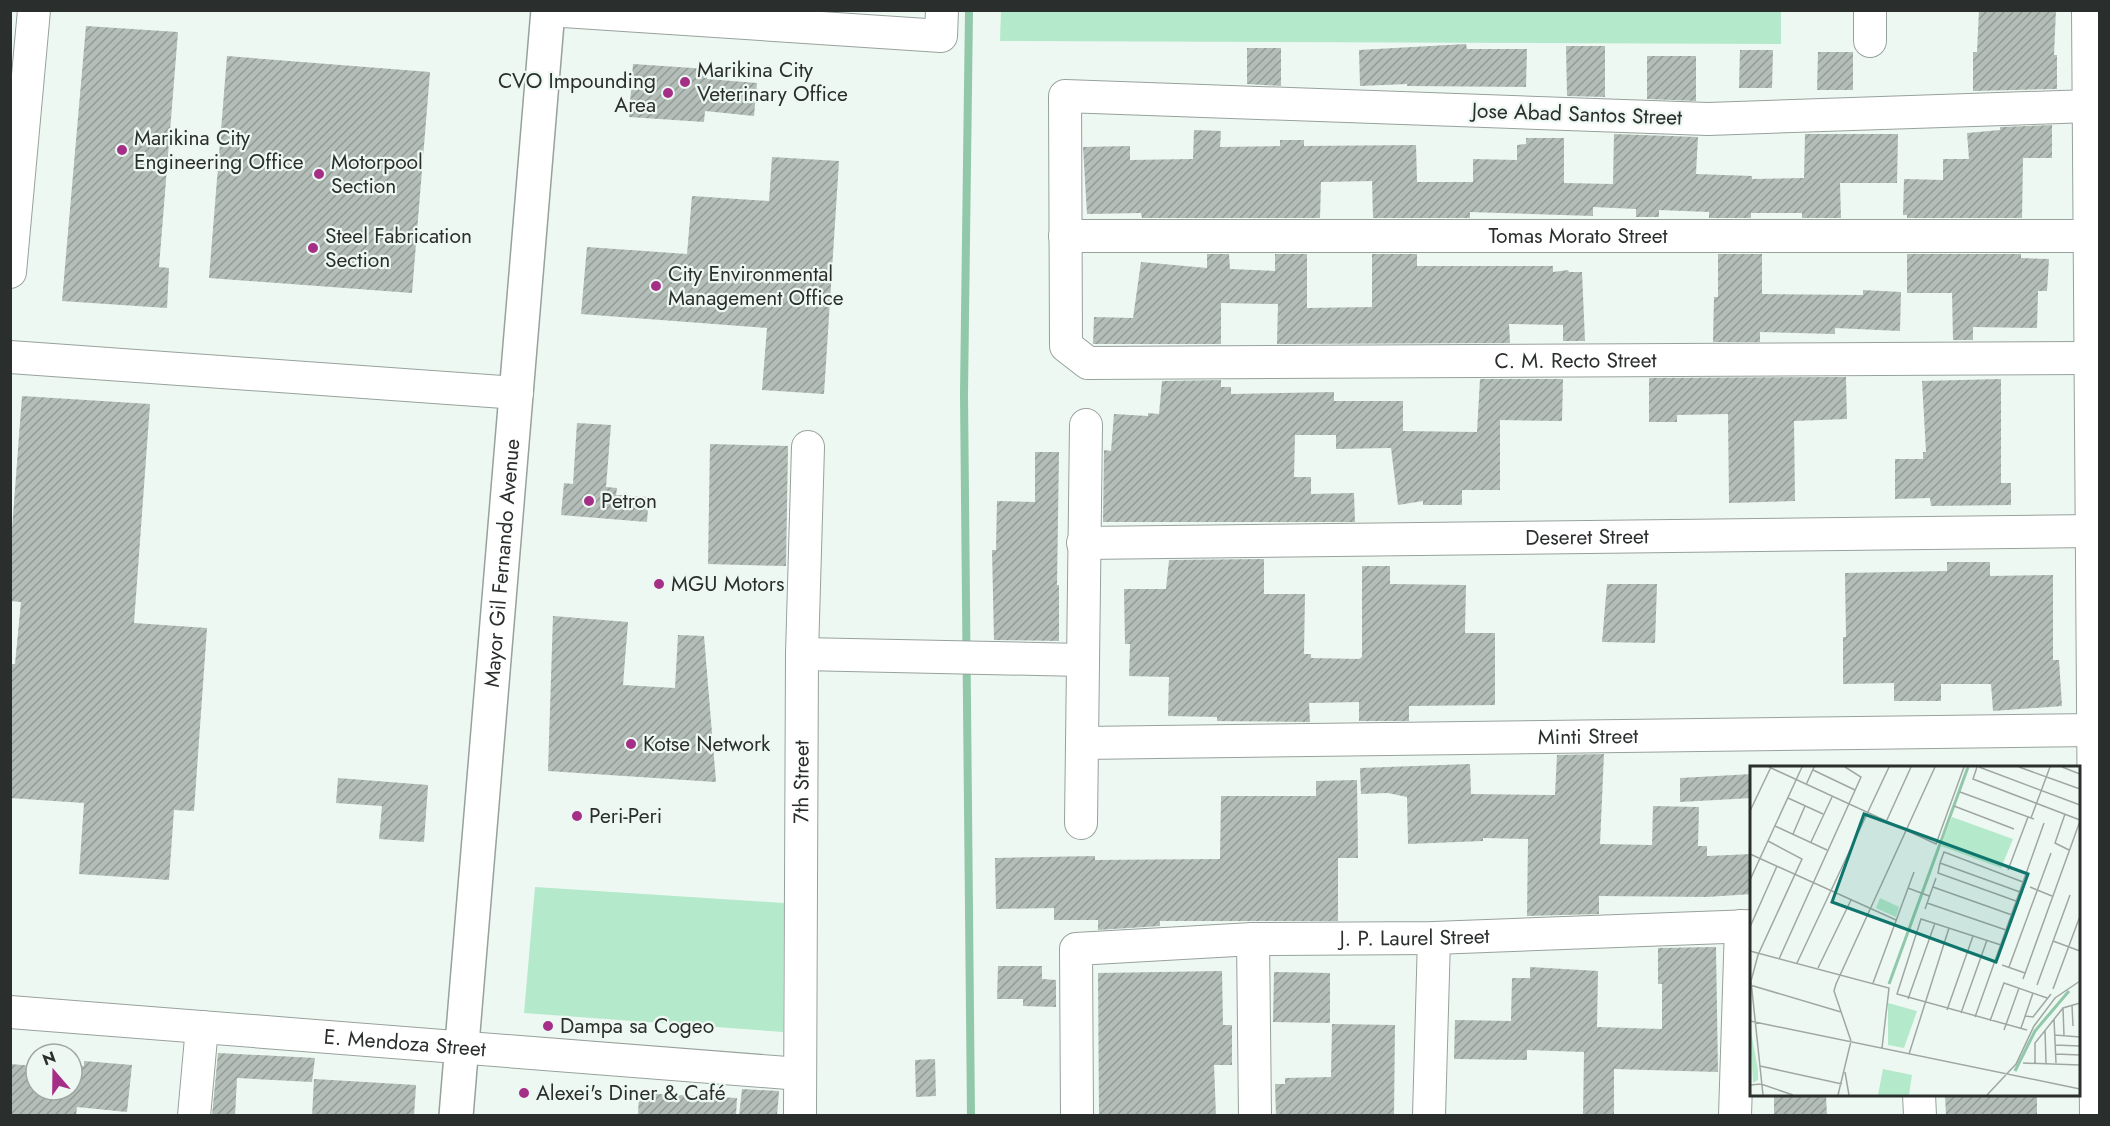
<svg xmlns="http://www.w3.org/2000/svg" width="2110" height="1126" viewBox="0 0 2110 1126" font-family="Jost,sans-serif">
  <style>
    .grass { fill: #b4e9cb }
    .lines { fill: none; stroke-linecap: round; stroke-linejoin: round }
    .stream { stroke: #90c8a9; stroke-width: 8 }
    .building { fill: url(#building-hatch) }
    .street-casing { stroke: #98a19c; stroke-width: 34 }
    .secondary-casing { stroke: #98a19c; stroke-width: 36 }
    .street { stroke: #fff; stroke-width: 32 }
    .secondary { stroke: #fff; stroke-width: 33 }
    .poi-dot { fill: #a52f87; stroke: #eef8f2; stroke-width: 2 }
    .labels { text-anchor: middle; stroke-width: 4.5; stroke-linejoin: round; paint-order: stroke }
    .poi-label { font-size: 21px; fill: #2a2e2c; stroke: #eef8f2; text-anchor: start }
    .street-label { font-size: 21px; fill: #2a2e2c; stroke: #eef8f2 }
    .inset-river { fill: none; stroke: #90c8a9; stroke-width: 3 }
    .inset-road { fill: none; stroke: #a0a7a3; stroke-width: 1.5 }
    .view { fill: #0f766e; fill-opacity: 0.15; stroke: #0f766e; stroke-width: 3 }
    .inset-edge { fill: none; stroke: #2a2e2c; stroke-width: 3 }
  </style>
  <defs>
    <pattern id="building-hatch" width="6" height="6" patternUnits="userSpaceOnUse" patternTransform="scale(1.5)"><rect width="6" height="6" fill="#b4beb8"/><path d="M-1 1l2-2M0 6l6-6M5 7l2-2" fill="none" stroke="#939b96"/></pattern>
  </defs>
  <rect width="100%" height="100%" fill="#eef8f2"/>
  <!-- grass -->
  <g class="grass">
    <path d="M 1001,10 L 1781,10 L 1781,44 L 1000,41 Z"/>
    <path d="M 535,887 L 784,903 L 783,1032 L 524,1013 Z"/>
  </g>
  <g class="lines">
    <!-- stream -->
    <path class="stream" d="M 969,10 L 964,394 L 971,1116"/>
  </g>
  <!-- building -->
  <g class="building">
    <path d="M 1979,10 L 2056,10 L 2054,55 L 2057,55 L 2057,89 L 1973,91 L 1973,52 L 1977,52 Z"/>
    <path d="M 86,26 L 178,32 L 159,267 L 169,268 L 167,308 L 62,301 Z"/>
    <path d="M 1466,44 L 1467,49 L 1527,49 L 1526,87 L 1407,86 L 1407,84 L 1360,86 L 1359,50 Z"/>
    <path d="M 1566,46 L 1605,46 L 1605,97 L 1567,96 Z"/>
    <path d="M 1247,48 L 1281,48 L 1281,86 L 1247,84 Z"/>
    <path d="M 1740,50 L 1773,50 L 1772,88 L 1739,88 Z"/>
    <path d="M 1818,52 L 1853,52 L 1853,90 L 1817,90 Z"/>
    <path d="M 227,56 L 430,72 L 412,293 L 209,278 Z"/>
    <path d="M 1647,56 L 1696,56 L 1696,101 L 1647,99 Z"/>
    <path d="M 633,64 L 708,69 L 707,79 L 757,83 L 754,116 L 705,111 L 704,122 L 629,117 Z"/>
    <path d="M 2052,125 L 2052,158 L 2023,158 L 2022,218 L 1907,218 L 1907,215 L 1903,215 L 1904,179 L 1943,180 L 1943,159 L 1969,159 L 1967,133 L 2000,130 L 2000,127 Z"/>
    <path d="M 1194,130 L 1221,131 L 1220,147 L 1280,146 L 1280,140 L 1304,140 L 1304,146 L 1416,145 L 1417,182 L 1473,182 L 1473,159 L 1517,160 L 1517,145 L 1526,144 L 1526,138 L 1564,138 L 1564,183 L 1613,184 L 1614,134 L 1698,137 L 1696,174 L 1752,176 L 1752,179 L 1804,178 L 1805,134 L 1898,134 L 1897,183 L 1840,183 L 1841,218 L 1802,218 L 1802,213 L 1751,213 L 1751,218 L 1709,218 L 1709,212 L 1659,210 L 1659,217 L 1636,217 L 1636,209 L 1593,207 L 1593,216 L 1470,212 L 1470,218 L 1373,218 L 1372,181 L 1321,182 L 1320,218 L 1142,218 L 1141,213 L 1087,214 L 1083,147 L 1130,146 L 1130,160 L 1193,159 Z"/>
    <path d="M 772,157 L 839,161 L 824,394 L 762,390 L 767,328 L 581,314 L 587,247 L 687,254 L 692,196 L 769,201 Z"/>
    <path d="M 1207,254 L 1229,254 L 1230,269 L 1275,271 L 1275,254 L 1307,254 L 1307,308 L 1372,307 L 1372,254 L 1417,254 L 1417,266 L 1553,266 L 1553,272 L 1568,270 L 1569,272 L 1582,272 L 1585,341 L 1563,341 L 1563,325 L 1509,324 L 1510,343 L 1277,344 L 1278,304 L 1221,303 L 1221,344 L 1093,344 L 1094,317 L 1133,318 L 1141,262 L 1207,268 Z"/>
    <path d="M 1718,254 L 1762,254 L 1762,294 L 1863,295 L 1863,290 L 1901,292 L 1900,331 L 1835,328 L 1835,334 L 1760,332 L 1760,342 L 1713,342 L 1714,297 L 1718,297 Z"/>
    <path d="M 1907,254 L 2021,254 L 2021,258 L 2049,259 L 2047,291 L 2038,291 L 2037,328 L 1973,327 L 1973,340 L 1953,340 L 1952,293 L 1907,293 Z"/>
    <path d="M 1846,377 L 1847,419 L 1794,421 L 1795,501 L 1729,503 L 1728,414 L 1677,415 L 1677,422 L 1649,422 L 1649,378 Z"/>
    <path d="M 1480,379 L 1563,379 L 1562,421 L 1500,420 L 1500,490 L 1462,490 L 1462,505 L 1423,505 L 1423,501 L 1398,505 L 1391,448 L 1336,449 L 1336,435 L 1295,435 L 1294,477 L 1311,477 L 1311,494 L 1354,493 L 1355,522 L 1103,522 L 1104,450 L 1111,451 L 1114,414 L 1148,416 L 1148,413 L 1159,414 L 1162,381 L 1221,380 L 1221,387 L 1231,387 L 1231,394 L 1334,392 L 1334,401 L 1403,401 L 1403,431 L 1477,432 Z"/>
    <path d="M 2001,379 L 2001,483 L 2011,483 L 2011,505 L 1931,506 L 1930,498 L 1895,499 L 1895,459 L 1923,459 L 1923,452 L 1926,452 L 1922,381 Z"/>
    <path d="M 22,396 L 150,404 L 134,623 L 207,628 L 194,811 L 174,810 L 169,880 L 79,874 L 84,803 L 10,798 L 10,664 L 15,664 L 21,602 L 10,601 L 10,556 Z"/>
    <path d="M 577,423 L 611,425 L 606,487 L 617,488 L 616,495 L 649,497 L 647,522 L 561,515 L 564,483 L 573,484 Z"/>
    <path d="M 710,444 L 788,446 L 786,566 L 708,564 Z"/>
    <path d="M 1035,452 L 1059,452 L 1057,585 L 1059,585 L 1059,641 L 994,640 L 992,550 L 996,550 L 997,501 L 1035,502 Z"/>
    <path d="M 1264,559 L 1264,594 L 1305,594 L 1304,654 L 1311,654 L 1311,658 L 1359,659 L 1362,657 L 1362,566 L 1390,566 L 1390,584 L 1466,585 L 1465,633 L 1495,633 L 1495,705 L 1409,706 L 1409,721 L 1359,721 L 1359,702 L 1309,703 L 1310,722 L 1217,721 L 1217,717 L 1168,716 L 1169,677 L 1129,676 L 1130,644 L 1125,644 L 1124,589 L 1166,589 L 1169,560 Z"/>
    <path d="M 1947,562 L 1990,562 L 1990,576 L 2053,575 L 2053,660 L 2059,660 L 2062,706 L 1993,711 L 1991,684 L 1941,684 L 1941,701 L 1894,701 L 1894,683 L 1843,684 L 1843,637 L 1846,637 L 1845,573 L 1947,571 Z"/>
    <path d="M 1607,584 L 1657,584 L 1655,643 L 1602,642 Z"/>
    <path d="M 553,616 L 628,622 L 623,685 L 675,688 L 678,635 L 704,636 L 716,782 L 548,771 Z"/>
    <path d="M 1604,754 L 1600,844 L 1652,845 L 1653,806 L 1699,807 L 1698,846 L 1707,846 L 1707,856 L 1751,854 L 1752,894 L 1707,897 L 1599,896 L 1599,914 L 1527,916 L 1528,839 L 1483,838 L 1483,841 L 1408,844 L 1407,797 L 1388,793 L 1361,794 L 1360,768 L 1470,764 L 1471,794 L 1555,795 L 1557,755 Z"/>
    <path d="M 1752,774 L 1752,798 L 1680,802 L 1680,778 Z"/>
    <path d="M 338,778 L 428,785 L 424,842 L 379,839 L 382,806 L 336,803 Z"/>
    <path d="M 1357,780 L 1358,858 L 1338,858 L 1338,921 L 1160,921 L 1160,926 L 1098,930 L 1098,920 L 1054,920 L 1054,908 L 996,909 L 995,858 L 1095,856 L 1095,860 L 1220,859 L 1221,796 L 1316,796 L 1316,781 Z"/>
    <path d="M 1716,947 L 1718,1072 L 1614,1069 L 1614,1116 L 1583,1116 L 1584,1052 L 1527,1050 L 1527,1060 L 1454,1059 L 1455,1020 L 1511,1021 L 1512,978 L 1530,978 L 1530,967 L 1598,971 L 1597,1027 L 1662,1029 L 1662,984 L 1658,984 L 1658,948 Z"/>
    <path d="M 998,966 L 1042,966 L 1042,979 L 1056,980 L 1056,1007 L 1023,1006 L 1023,999 L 997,999 Z"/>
    <path d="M 1222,971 L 1223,1025 L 1232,1025 L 1232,1065 L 1214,1065 L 1216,1116 L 1099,1116 L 1098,973 Z"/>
    <path d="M 1274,972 L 1330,973 L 1330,1023 L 1273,1022 Z"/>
    <path d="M 1332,1024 L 1395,1025 L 1394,1116 L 1276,1116 L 1275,1084 L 1285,1084 L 1285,1078 L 1331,1077 Z"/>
    <path d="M 218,1053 L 315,1058 L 312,1082 L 237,1078 L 235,1116 L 212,1116 Z"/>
    <path d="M 935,1059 L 936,1096 L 916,1097 L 915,1060 Z"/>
    <path d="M 84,1061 L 132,1065 L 127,1112 L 77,1107 L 76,1116 L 10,1116 L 10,1064 L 36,1066 L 36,1090 L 72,1090 L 72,1065 L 84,1066 Z"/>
    <path d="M 314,1079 L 416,1085 L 414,1116 L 312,1116 Z"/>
    <path d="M 742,1089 L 779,1091 L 777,1116 L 739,1116 Z"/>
    <path d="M 639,1093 L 737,1098 L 736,1116 L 638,1116 Z"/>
    <path d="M 1774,1095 L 1826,1095 L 1827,1116 L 1774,1116 Z"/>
    <path d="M 1945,1095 L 2037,1095 L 2037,1116 L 1946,1116 Z"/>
  </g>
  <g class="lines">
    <!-- street casing -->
    <g class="street-casing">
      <g id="street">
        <path d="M 548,10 L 941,36 L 942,10"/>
        <path d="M 1870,10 L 1870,41"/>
        <path d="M 2088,10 L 2096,1116"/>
        <path id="s1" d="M 2089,106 L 1708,119 L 1065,96 L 1066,346 L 1088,363 L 2091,358"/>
        <path id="s2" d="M 1065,236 L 2090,236"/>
        <path d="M 10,272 L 34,10"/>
        <path d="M 10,357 L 517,393"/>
        <path id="s3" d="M 1083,543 L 2092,531"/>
        <path d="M 802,654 L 1082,660"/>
        <path id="s4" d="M 1082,743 L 2094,730"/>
        <path d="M 1081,823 L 1086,425"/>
        <path d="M 1253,939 L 1255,1116"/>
        <path id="s5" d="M 10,1012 L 800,1074"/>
        <path d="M 1919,1094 L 1920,1116"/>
        <path d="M 194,1116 L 202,1027"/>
        <path id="s6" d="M 800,1116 L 802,654 L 808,447"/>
        <path id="s7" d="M 1077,1116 L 1076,949 L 1253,939 L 1434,938 L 1752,926"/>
        <path d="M 1429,1116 L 1434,938"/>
        <path d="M 1735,1116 L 1741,926"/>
      </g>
    </g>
    <!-- secondary casing -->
    <g class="secondary-casing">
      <g id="secondary">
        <path id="s8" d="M 456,1116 L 548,10"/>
      </g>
    </g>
    <!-- street -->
    <use href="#street" class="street"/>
    <!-- secondary -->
    <use href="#secondary" class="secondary"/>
  </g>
  <!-- markers -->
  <g class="poi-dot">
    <circle cx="685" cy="82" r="6"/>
    <circle cx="668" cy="93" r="6"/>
    <circle cx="122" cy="150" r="6"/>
    <circle cx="319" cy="174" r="6"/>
    <circle cx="313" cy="248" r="6"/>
    <circle cx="656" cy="286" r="6"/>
    <circle cx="589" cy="501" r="6"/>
    <circle cx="659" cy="584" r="6"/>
    <circle cx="631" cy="744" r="6"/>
    <circle cx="577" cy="816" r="6"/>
    <circle cx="548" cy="1026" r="6"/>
    <circle cx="524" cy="1093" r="6"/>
  </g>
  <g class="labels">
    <!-- poi labels -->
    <g class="poi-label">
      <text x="697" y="77">Marikina City<tspan x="697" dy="24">Veterinary Office</tspan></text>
      <text x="656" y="88" text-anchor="end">CVO Impounding<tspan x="656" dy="24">Area</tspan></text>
      <text x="134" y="145">Marikina City<tspan x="134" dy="24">Engineering Office</tspan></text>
      <text x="331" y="169">Motorpool<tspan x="331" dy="24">Section</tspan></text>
      <text x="325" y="243">Steel Fabrication<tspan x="325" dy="24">Section</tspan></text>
      <text x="668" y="281">City Environmental<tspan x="668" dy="24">Management Office</tspan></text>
      <text x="601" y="508">Petron</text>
      <text x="671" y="591">MGU Motors</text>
      <text x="643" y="751">Kotse Network</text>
      <text x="589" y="823">Peri-Peri</text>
      <text x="560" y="1033">Dampa sa Cogeo</text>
      <text x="536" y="1100">Alexei's Diner &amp; Café</text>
    </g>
    <!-- street labels -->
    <g class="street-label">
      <text transform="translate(1577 114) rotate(2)" y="7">Jose Abad Santos Street</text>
      <text dy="7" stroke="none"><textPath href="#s2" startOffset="513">Tomas Morato Street</textPath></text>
      <text dy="7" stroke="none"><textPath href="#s1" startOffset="1790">C. M. Recto Street</textPath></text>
      <text dy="7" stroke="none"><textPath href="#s3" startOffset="504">Deseret Street</textPath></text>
      <text dy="7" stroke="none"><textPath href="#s8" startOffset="555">Mayor Gil Fernando Avenue</textPath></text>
      <text dy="7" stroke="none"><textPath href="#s4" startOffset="506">Minti Street</textPath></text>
      <text dy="7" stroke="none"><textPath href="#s6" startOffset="334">7th Street</textPath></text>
      <text dy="7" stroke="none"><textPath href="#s7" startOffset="506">J. P. Laurel Street</textPath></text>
      <text dy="7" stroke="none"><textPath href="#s5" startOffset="396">E. Mendoza Street</textPath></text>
    </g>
  </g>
  <!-- overview -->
  <g transform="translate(1750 766)">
    <rect width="330" height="330" fill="#eef8f2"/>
    <path d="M 202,51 L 263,73 L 251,102 L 191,80 ZM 130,132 L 149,141 L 146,151 L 126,142 ZM 138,237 L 167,245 L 154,282 L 138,279 ZM 0,260 L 8,304 L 8,314 L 3,317 ZM 133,303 L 162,309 L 159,329 L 128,329 Z" fill="#b4e9cb"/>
    <path class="inset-river" d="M 139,218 L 218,1M 265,305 L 285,265 L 319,225"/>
    <path class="inset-road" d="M 19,1 L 186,78 L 214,1M 227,1 L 223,13 L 330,54M 229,1 L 330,39M 269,1 L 330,23M 312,1 L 330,8M 63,4 L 105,24M 56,19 L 64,1M 210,26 L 284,53M 38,32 L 73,48M 204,40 L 264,63M 0,45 L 21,1M 315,48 L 305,77 L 319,84M 281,52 L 300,1M 136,56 L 161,1M 25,60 L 77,84M 43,68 L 55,40M 61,76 L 82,31M 0,88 L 146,154M 190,97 L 270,126M 258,104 L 278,51M 0,114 L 52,1M 183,121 L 262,149M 280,121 L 302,130M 158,122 L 179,130M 266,135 L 188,107 L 190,97 L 194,86 L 273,116M 177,137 L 256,164M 175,143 L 186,112M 0,161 L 27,100M 303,175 L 330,185M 251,179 L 171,153 L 147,228 L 277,264M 0,185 L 139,222 L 132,282M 29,193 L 111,11 L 95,1M 47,197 L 139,1M 252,199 L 275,207M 259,201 L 301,87M 68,202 L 101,134M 273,213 L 330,55M 123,217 L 164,106M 0,219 L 91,246M 287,219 L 320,129M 303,223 L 330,150M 158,233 L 185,157M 322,239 L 323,260M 313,242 L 314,270M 197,244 L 223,170M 211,247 L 237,174M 275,250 L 283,251 L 301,228M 225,251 L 294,57M 304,253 L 306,297M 0,255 L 330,323M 240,255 L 254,217 L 297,232M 271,262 L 283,227M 254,264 L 269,222M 295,264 L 296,297M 305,269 L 330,271M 101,275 L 84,225 L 86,218 L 185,1M 305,279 L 330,280M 159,288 L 199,162M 306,288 L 330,289M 273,297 L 330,299M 285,297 L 285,277 L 313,242 L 330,237M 10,300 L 92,318M 95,306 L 99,329M 0,319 L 11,318 L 43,329M 13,329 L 1,215 L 8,189 L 52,93 L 18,75M 88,329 L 101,275M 237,329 L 266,298 L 284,260 L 305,232 L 330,215"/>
    <path class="view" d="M 114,48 L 278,108 L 246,196 L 82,136 Z"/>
    <rect width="330" height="330" class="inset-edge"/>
  </g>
  <!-- border -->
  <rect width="2110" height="1126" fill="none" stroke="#2a2e2c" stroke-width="24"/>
  <!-- north arrow -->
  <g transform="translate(54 1072) rotate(340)"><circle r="28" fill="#eef8f2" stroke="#a0a7a3" stroke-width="1.5"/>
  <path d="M0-4.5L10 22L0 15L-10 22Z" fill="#a52f87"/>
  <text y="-9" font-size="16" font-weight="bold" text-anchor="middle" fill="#2a2e2c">N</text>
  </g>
</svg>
